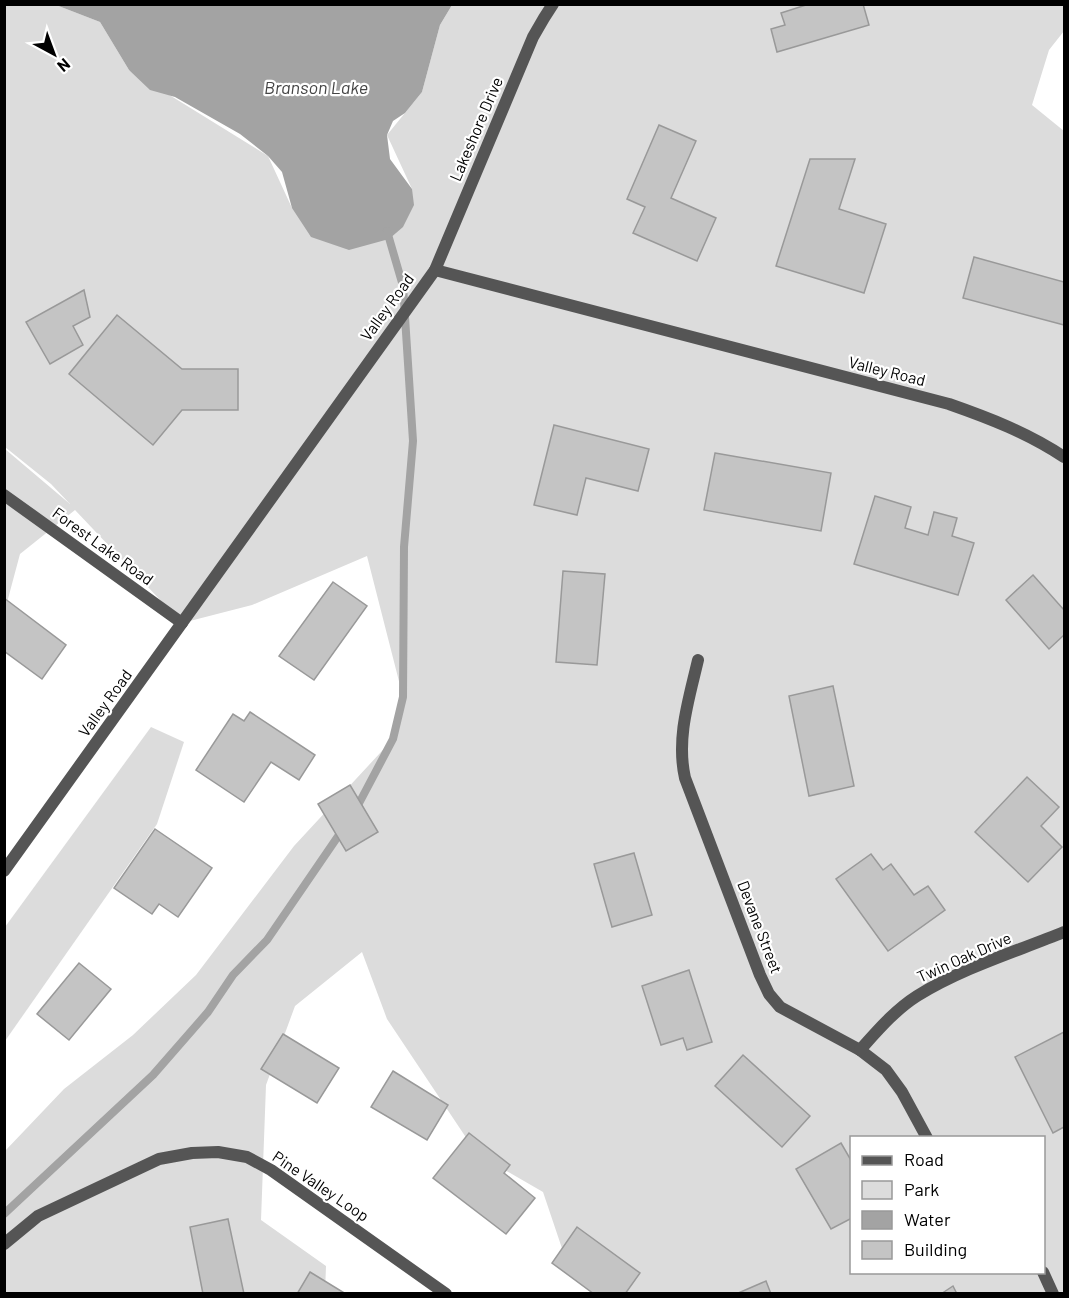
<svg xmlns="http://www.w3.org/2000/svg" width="1069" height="1298" viewBox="0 0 1069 1298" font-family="Barlow,sans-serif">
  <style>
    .green { fill: #dcdcdc; fill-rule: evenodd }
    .water { fill: #a3a3a3 }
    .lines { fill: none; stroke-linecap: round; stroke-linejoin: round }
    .stream { stroke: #a3a3a3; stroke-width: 8 }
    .building { fill: #c4c4c4; stroke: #999; stroke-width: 1.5 }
    .minor { stroke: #555; stroke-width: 12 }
    .labels { text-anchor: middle; stroke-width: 4.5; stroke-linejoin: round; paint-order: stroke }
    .street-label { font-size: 16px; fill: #000; stroke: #fff }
    .water-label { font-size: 18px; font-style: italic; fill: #444; stroke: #fff }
  </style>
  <rect width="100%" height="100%" fill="#fff"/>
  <!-- green -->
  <g class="green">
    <path d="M 5,5 L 56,5 L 100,22 L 129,70 L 268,156 L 292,208 L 412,189 L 387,135 L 422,92 L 440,25 L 452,5 L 1064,5 L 1064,31 L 1049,50 L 1032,105 L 1064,131 L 1064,1293 L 594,1293 L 572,1278 L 543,1192 L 477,1154 L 387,1019 L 362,952 L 295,1006 L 266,1085 L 261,1220 L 326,1266 L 325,1293 L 5,1293 L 5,1151 L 64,1089 L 133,1035 L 196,975 L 294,846 L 393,739 L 403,697 L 367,556 L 252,605 L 182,623 L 75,510 L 20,554 L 5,610 L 5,449 L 70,504 L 51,484 L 5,447 ZM 852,1138 L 1044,1138 L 1044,1272 L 852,1272 Z"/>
    <path d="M 151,727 L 184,742 L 157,824 L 5,1041 L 5,927 Z"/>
  </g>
  <!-- water -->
  <path class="water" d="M 56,5 L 452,5 L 440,25 L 422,92 L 405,113 L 393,121 L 387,135 L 390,159 L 412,189 L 414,205 L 403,227 L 389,239 L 349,250 L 311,237 L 292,208 L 282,172 L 268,156 L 240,134 L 175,97 L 150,90 L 129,70 L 100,22 Z"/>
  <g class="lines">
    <!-- stream -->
    <g class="stream">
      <path d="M 356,809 L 393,739 L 403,697 L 404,547 L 413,441 L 403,286 L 387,231"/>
      <path d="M 4,1214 L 153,1075 L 208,1012 L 233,975 L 267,940 L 343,829"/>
    </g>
  </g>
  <!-- building -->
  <g class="building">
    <path d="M 809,4 L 863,4 L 869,25 L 777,52 L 771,29 L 785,25 L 781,13 Z"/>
    <path d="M 659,125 L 696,141 L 671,198 L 716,218 L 697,261 L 633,233 L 645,207 L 627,199 Z"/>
    <path d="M 810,159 L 855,159 L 839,209 L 886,224 L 864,293 L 776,266 Z"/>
    <path d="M 974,257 L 1064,282 L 1064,325 L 963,298 Z"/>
    <path d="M 84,290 L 90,317 L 73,326 L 83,345 L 50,364 L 26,322 Z"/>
    <path d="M 117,315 L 182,369 L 238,369 L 238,410 L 182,410 L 153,445 L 69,374 Z"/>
    <path d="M 554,425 L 649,449 L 638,491 L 586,478 L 577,515 L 534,505 Z"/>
    <path d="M 715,453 L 831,473 L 821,531 L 704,510 Z"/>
    <path d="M 875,496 L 911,507 L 905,528 L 928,535 L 934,512 L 957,518 L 952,536 L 974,543 L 958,595 L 854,564 Z"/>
    <path d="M 563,571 L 605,574 L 597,665 L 556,662 Z"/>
    <path d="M 1033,575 L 1064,610 L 1064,635 L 1049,649 L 1006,600 Z"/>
    <path d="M 333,582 L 367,606 L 314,680 L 279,656 Z"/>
    <path d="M 4,598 L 66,645 L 42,679 L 4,651 Z"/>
    <path d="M 833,686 L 854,786 L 809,796 L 789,696 Z"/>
    <path d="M 250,712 L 315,755 L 299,780 L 271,762 L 244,802 L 196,770 L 233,714 L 244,721 Z"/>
    <path d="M 1027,777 L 1059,807 L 1041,826 L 1062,847 L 1028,882 L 975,832 Z"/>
    <path d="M 350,785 L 378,832 L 346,851 L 318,804 Z"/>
    <path d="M 155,829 L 212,868 L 178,917 L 159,904 L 152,914 L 114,888 Z"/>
    <path d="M 634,853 L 652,915 L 612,927 L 594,864 Z"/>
    <path d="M 871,854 L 883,870 L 891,864 L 914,895 L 928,886 L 945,910 L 888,951 L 836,879 Z"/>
    <path d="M 79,963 L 111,989 L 69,1040 L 37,1014 Z"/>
    <path d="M 689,970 L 712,1042 L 687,1050 L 683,1038 L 661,1045 L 642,986 Z"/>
    <path d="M 1064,1032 L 1064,1127 L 1053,1133 L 1015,1057 Z"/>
    <path d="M 283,1034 L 339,1068 L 317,1103 L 261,1069 Z"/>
    <path d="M 743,1055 L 810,1116 L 782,1147 L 715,1086 Z"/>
    <path d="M 393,1071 L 448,1105 L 427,1140 L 371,1107 Z"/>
    <path d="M 469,1133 L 510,1165 L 504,1173 L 535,1198 L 506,1234 L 433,1178 Z"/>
    <path d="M 841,1143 L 852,1162 L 852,1218 L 831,1229 L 796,1169 Z"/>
    <path d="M 228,1219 L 244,1294 L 203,1294 L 190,1227 Z"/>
    <path d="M 577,1227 L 640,1273 L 625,1294 L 594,1294 L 552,1263 Z"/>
    <path d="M 310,1272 L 346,1294 L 297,1294 Z"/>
    <path d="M 766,1281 L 771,1294 L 736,1294 Z"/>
    <path d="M 953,1286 L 957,1294 L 941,1294 Z"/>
  </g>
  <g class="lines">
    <!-- minor -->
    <g class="minor">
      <path d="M 435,270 L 949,404 C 989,418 1028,433 1064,457"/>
      <path d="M 4,495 L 182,623"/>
      <path d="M 698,660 C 689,699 676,738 685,778 L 760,975 L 769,994 L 780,1007 L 860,1050 L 886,1070 L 902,1092 L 927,1138"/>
      <path d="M 4,871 L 435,270 L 533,37 L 544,18 L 553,4"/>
      <path d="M 860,1050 C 878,1030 895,1010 917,996 C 962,968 1015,952 1064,932"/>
      <path d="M 4,1244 L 38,1216 L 159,1159 L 192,1153 L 218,1152 L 247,1157 L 271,1170 L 446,1294"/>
      <path d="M 1043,1272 L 1053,1294"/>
    </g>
  </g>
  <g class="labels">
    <!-- street labels -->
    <g class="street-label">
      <text transform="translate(476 129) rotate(-67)" y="6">Lakeshore Drive</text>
      <text transform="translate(387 307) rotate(-54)" y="6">Valley Road</text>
      <text transform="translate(887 371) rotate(14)" y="6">Valley Road</text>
      <text transform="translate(103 546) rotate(36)" y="6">Forest Lake Road</text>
      <text transform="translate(105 703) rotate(-54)" y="6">Valley Road</text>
      <text transform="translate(760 927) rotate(69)" y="6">Devane Street</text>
      <text transform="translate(964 957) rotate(-24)" y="6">Twin Oak Drive</text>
      <text transform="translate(321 1186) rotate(34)" y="6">Pine Valley Loop</text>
    </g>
    <!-- water labels -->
    <g class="water-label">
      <text x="316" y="94">Branson Lake</text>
    </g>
  </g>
  <!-- border -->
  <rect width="1069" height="1298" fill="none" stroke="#000000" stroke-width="12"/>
  <!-- legend -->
  <rect x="850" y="1136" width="195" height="138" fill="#ffffff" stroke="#999999" stroke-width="1.5"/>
  <rect x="862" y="1156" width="30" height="9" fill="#555555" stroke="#999999" stroke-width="1.5"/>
  <text x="904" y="1166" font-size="18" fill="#000000">Road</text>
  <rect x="862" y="1181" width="30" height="18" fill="#dcdcdc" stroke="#999999" stroke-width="1.5"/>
  <text x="904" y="1196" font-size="18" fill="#000000">Park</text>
  <rect x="862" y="1211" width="30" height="18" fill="#a3a3a3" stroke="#999999" stroke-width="1.5"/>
  <text x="904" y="1226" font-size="18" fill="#000000">Water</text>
  <rect x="862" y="1241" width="30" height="18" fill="#c4c4c4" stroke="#999999" stroke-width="1.5"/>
  <text x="904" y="1256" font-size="18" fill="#000000">Building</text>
  <!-- north arrow -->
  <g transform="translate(54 54) rotate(139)" stroke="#ffffff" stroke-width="4.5" paint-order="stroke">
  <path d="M0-4.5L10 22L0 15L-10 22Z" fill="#000000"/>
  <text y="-9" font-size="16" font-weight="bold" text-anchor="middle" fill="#000000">N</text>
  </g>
</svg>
